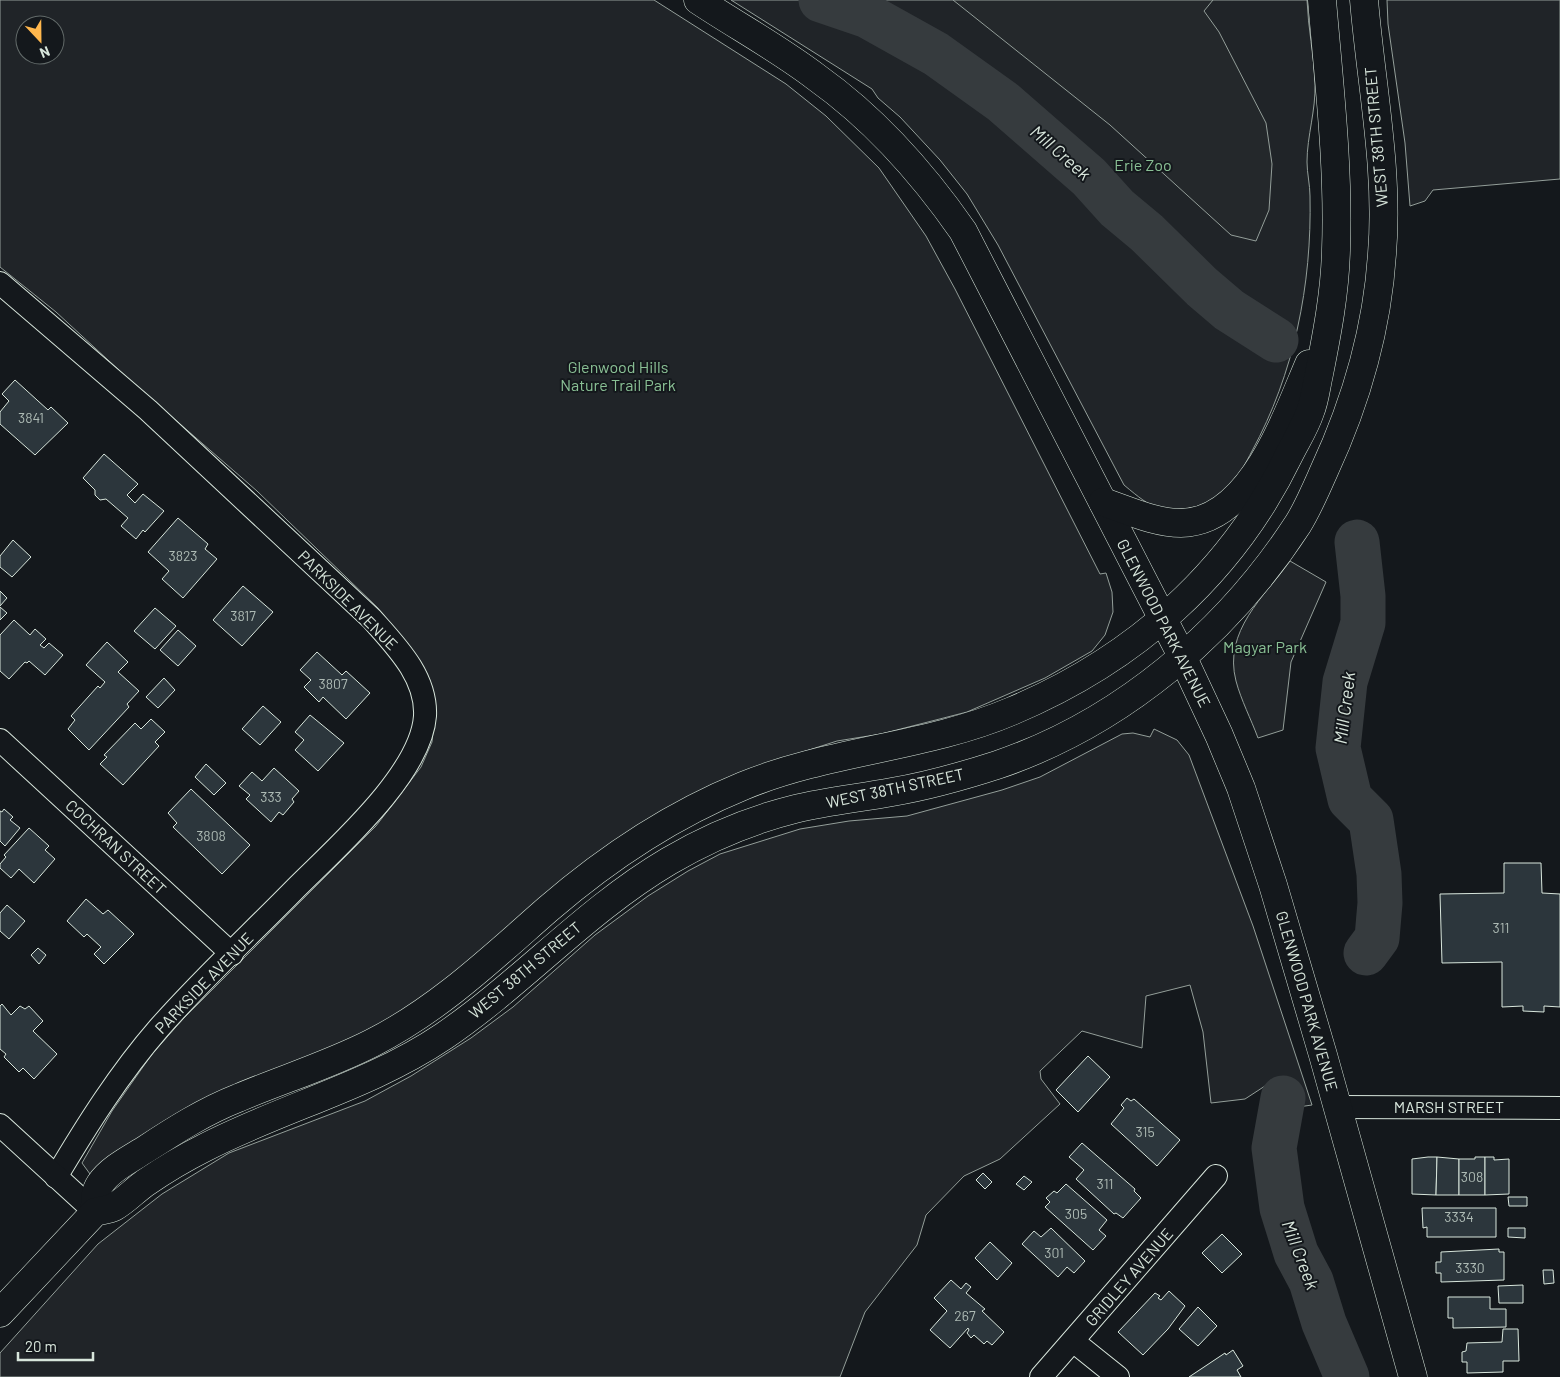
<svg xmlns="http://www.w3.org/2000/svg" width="1560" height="1377" viewBox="0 0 1560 1377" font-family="Barlow,sans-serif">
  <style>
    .green { fill: #202428; stroke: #939e99; fill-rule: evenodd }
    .parking { fill: #24282b; stroke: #939e99 }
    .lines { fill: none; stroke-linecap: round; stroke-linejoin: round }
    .river { stroke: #363b3e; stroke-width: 45 }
    .building { fill: #2c363c; stroke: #d8e6dc }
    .minor-casing { stroke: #d8e6dc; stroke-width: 24 }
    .secondary-casing { stroke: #d8e6dc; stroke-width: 29 }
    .minor { stroke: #14181c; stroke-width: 22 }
    .secondary { stroke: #14181c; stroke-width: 28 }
    .labels { text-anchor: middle; stroke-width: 4; stroke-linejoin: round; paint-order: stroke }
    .number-label { font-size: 14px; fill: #adbab4 }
    .street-label { font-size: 16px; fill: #d8e6dc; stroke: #14181c }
    .park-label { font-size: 16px; fill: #8ac095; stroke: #14181c }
    .water-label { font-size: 18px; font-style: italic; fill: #d8e6dc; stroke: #14181c }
  </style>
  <rect width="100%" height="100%" fill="#14181c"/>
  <!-- green -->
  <g class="green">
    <path d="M 0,0 L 654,0 L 786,84 L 826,116 L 879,168 L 926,236 L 955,289 L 1100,574 L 1106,573 L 1112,592 L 1113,612 L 1105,635 L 1092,651 L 1045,678 L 967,712 L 881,734 L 837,741 L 753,768 L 416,1007 L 90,1174 L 82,1163 L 112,1111 L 152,1054 L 183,1019 L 376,826 L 421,767 L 432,742 L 435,711 L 418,662 L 378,608 L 257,491 L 134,384 L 56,312 L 0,267 ZM 25,25 L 55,25 L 55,55 L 25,55 Z"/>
    <path d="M 731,0 L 1307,0 C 1308,28 1314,55 1315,83 C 1316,110 1307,136 1307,162 C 1307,173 1310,185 1310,196 C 1312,285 1294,374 1252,451 C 1240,474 1226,501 1199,506 C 1160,514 1154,510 1124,485 L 998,245 L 967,194 L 940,160 L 900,117 L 878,98 L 872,89 Z"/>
    <path d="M 1387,0 L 1560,0 L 1560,179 L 1433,190 L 1425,201 L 1410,206 L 1405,143 L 1388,24 Z"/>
    <path d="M 1290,561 L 1326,582 L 1291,662 L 1283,730 L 1258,738 C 1251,719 1241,700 1236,681 C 1223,631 1264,597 1290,561 Z"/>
    <path d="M 1154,729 L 1177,740 L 1189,755 L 1253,926 L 1312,1105 L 1298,1107 L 1265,1086 L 1245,1099 L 1211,1103 L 1203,1032 L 1190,985 L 1146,996 L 1142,1048 L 1082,1031 L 1040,1071 L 1041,1079 L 1060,1104 L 1000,1159 L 964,1176 L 926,1215 L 917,1245 L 865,1312 L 840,1377 L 0,1377 L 0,1353 L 98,1244 L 162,1194 L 229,1153 L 365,1101 L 411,1076 L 471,1038 L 513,1007 L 595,935 L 648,896 L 688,871 L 720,854 L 800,829 L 849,821 L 907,816 L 1002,790 L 1040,777 L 1122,734 L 1133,733 L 1150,737 Z"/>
  </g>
  <!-- parking -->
  <path class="parking" d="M 953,0 L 1213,0 L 1204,11 L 1219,32 L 1266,123 L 1272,164 L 1269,210 L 1256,241 L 1231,235 L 1110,125 Z"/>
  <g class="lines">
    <!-- river -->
    <g class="river">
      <path d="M 821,0 L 868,16 L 936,54 L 1003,102 L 1089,177 L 1117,208 L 1147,233 L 1202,287 L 1229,310 L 1276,340"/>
      <path d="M 1357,542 L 1363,596 L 1363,623 L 1345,682 L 1338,748 L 1350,799 L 1371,820 L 1379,874 L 1380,903 L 1377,938 L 1366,953"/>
      <path d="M 1283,1098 L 1274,1148 L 1282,1208 L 1296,1253 L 1311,1281 L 1324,1323 L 1347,1377"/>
    </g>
  </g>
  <!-- building -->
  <g class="building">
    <path d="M 15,380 L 48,410 L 51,407 L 68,423 L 35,455 L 0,424 L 0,412 L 9,401 L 2,394 Z"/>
    <path d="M 104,454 L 138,484 L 127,495 L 135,503 L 143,494 L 164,511 L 145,532 L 143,530 L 136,539 L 121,526 L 128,518 L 106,499 L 100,500 L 95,495 L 95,490 L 83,478 Z"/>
    <path d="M 178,518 L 208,544 L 205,549 L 217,559 L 183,598 L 162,579 L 169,571 L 148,552 Z"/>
    <path d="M 13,540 L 31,557 L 12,577 L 0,567 L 0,556 Z"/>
    <path d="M 243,586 L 273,612 L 242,646 L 213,620 Z"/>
    <path d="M 0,591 L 7,598 L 0,606 Z"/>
    <path d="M 0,607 L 7,613 L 0,620 Z"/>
    <path d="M 155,608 L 176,626 L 155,649 L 134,631 Z"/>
    <path d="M 14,620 L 30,635 L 35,629 L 46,639 L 40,645 L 44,648 L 49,643 L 63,655 L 45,675 L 29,661 L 27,663 L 25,662 L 9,679 L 0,671 L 0,635 Z"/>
    <path d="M 178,630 L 196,646 L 178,666 L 160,650 Z"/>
    <path d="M 107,642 L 128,662 L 118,672 L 139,691 L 127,704 L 129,707 L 89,750 L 68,729 L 75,720 L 71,716 L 98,686 L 100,688 L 105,682 L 86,665 Z"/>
    <path d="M 317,652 L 342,675 L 346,671 L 370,693 L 346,719 L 323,697 L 319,702 L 304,687 L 311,680 L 300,670 Z"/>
    <path d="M 164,678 L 175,690 L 158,708 L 146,697 Z"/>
    <path d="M 263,706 L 281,722 L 260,745 L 242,729 Z"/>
    <path d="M 310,715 L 344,743 L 318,771 L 295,750 L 304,740 L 295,732 Z"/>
    <path d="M 151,719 L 165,732 L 155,742 L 159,746 L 123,785 L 100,764 L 107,757 L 104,755 L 135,723 L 141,729 Z"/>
    <path d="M 206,764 L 226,783 L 214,795 L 195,777 Z"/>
    <path d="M 274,768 L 299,791 L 292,799 L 294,802 L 283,815 L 279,812 L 271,822 L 246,799 L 250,795 L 239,786 L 252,772 L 262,781 Z"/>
    <path d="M 191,789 L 250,845 L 222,874 L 173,827 L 177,823 L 168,813 Z"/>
    <path d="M 4,809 L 13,817 L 10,820 L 20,828 L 5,846 L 0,841 L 0,811 L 2,812 Z"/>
    <path d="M 29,828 L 49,846 L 45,850 L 55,859 L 34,883 L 19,869 L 11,878 L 0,868 L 0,864 L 6,857 L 4,855 Z"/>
    <path d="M 1504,863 L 1541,863 L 1542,893 L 1560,894 L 1560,1007 L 1544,1006 L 1544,1012 L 1523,1011 L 1523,1006 L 1502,1007 L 1502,962 L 1442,963 L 1440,894 L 1504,893 Z"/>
    <path d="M 86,899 L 103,914 L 108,910 L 134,934 L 104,964 L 94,954 L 101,947 L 87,934 L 84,937 L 67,921 Z"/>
    <path d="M 7,905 L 25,921 L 9,939 L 0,931 L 0,913 Z"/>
    <path d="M 38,948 L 46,955 L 39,964 L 31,955 Z"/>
    <path d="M 2,1004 L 11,1015 L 20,1006 L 25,1009 L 29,1006 L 43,1021 L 33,1031 L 57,1054 L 34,1079 L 23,1068 L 19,1072 L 4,1057 L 6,1054 L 0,1049 L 0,1006 Z"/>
    <path d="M 1088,1056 L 1110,1077 L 1078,1112 L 1056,1090 Z"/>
    <path d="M 1127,1098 L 1131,1101 L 1134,1099 L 1180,1140 L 1157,1166 L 1111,1124 L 1124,1108 L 1121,1105 Z"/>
    <path d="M 1082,1143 L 1135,1189 L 1134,1191 L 1141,1198 L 1123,1218 L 1116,1213 L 1114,1214 L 1076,1179 L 1084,1170 L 1069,1157 Z"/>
    <path d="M 1428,1157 L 1437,1157 L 1436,1195 L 1412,1194 L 1412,1159 Z"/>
    <path d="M 1437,1157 L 1459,1159 L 1459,1195 L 1436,1195 Z"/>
    <path d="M 1475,1157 L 1485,1157 L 1485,1195 L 1459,1195 L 1459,1159 L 1475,1159 Z"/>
    <path d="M 1485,1157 L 1494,1157 L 1494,1160 L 1509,1159 L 1509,1194 L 1485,1195 Z"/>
    <path d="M 983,1173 L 992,1182 L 985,1189 L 976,1180 Z"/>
    <path d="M 1024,1176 L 1032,1182 L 1024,1190 L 1016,1184 Z"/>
    <path d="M 1066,1184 L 1107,1220 L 1099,1230 L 1106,1236 L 1093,1250 L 1045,1207 L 1050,1202 L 1046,1198 L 1054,1191 L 1057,1193 Z"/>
    <path d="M 1508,1197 L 1527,1197 L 1527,1206 L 1509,1206 Z"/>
    <path d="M 1422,1208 L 1496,1208 L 1496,1237 L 1427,1237 L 1427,1227 L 1423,1228 Z"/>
    <path d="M 1051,1228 L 1085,1261 L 1074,1273 L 1067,1267 L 1058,1277 L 1022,1244 L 1034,1231 L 1041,1237 Z"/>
    <path d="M 1508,1228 L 1525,1228 L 1525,1238 L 1508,1237 Z"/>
    <path d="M 1222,1234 L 1242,1254 L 1222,1273 L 1202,1253 Z"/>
    <path d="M 990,1242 L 1012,1263 L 997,1280 L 975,1258 Z"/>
    <path d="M 1499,1249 L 1499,1252 L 1504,1252 L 1504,1280 L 1441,1282 L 1441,1273 L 1436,1273 L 1436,1262 L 1441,1262 L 1441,1252 Z"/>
    <path d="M 1543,1270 L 1553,1270 L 1554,1283 L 1544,1284 Z"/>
    <path d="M 951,1280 L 961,1289 L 966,1283 L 971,1287 L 966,1293 L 985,1309 L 982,1311 L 1004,1332 L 992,1345 L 987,1341 L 984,1344 L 974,1335 L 971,1338 L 967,1333 L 969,1330 L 968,1328 L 950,1348 L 930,1330 L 947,1311 L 934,1298 Z"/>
    <path d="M 1523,1285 L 1523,1303 L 1499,1303 L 1498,1286 Z"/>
    <path d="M 1169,1291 L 1185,1306 L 1168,1329 L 1143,1355 L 1118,1332 L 1155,1293 L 1160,1296 L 1158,1298 L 1161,1300 Z"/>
    <path d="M 1448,1297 L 1490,1297 L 1490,1309 L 1506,1309 L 1506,1327 L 1453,1328 L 1453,1318 L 1448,1318 Z"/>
    <path d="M 1198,1307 L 1217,1326 L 1198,1346 L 1179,1329 Z"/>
    <path d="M 1503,1329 L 1518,1329 L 1519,1361 L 1503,1361 L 1503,1372 L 1467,1373 L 1467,1362 L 1462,1362 L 1462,1352 L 1466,1351 L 1467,1343 L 1502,1342 Z"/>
    <path d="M 1233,1350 L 1243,1366 L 1237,1370 L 1241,1377 L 1189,1377 L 1225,1353 L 1226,1355 Z"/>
  </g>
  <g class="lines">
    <!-- minor casing -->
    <g class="minor-casing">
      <g id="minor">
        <path d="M 0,283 L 148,410 L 372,619 C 396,646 427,677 425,716 C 421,774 336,848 296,888 C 251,934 202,979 159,1028 C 119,1074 87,1125 56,1177"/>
        <path d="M 0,740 L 232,954"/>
        <path d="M 1337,1107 L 1560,1108"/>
        <path d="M 0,1125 L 95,1212"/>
        <path d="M 1073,1341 L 1118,1377"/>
        <path d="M 1041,1377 L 1216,1176"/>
      </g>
    </g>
    <!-- secondary casing -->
    <g class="secondary-casing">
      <g id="secondary">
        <path d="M 698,0 C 737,26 778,48 816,77 C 875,119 922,172 963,231 L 1182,656 L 1219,735 L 1241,788 L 1273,885 L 1323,1055 L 1413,1377"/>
        <path d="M 1103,502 C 1128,510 1154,523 1181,523 C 1251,522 1286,417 1309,364"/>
        <path d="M 95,1212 C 95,1202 94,1193 100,1184 C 110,1169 130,1159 146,1149 C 175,1130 205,1111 238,1098 C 283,1079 329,1065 372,1043 C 439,1009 492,958 548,909 C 606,859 672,815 743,786 C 830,750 925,748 1012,711 C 1133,660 1231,575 1289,455 C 1296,441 1305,427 1310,412 C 1315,400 1316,387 1319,374 C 1327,334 1335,292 1336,250 C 1339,167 1329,83 1322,0"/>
        <path d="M 0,1313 L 95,1212 C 101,1210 108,1210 114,1207 C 125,1201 135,1190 145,1183 C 164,1170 184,1158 204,1148 C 283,1107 370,1086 444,1036 C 523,982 586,910 669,861 C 708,838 751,820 795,809 C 827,801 860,798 892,792 C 928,786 963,776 997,765 C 1121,723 1227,633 1298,524 C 1308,508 1316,489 1324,471 C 1356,402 1377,331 1382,254 C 1389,170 1371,84 1364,0"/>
      </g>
    </g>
    <!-- minor -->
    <use href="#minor" class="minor"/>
    <!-- secondary -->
    <use href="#secondary" class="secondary"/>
  </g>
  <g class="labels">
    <!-- number labels -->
    <g class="number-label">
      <text x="31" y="423">3841</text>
      <text x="183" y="561">3823</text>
      <text x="243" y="621">3817</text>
      <text x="333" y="689">3807</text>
      <text x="271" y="802">333</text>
      <text x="211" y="841">3808</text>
      <text x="1501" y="933">311</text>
      <text x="1145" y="1137">315</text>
      <text x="1472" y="1182">308</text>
      <text x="1105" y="1189">311</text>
      <text x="1076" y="1219">305</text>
      <text x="1459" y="1222">3334</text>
      <text x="1054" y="1258">301</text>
      <text x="1470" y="1273">3330</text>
      <text x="965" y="1321">267</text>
    </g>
    <!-- street labels -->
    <g class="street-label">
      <text transform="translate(1376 137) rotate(-95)" y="6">WEST 38TH STREET</text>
      <text transform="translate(348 600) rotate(45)" y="6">PARKSIDE AVENUE</text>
      <text transform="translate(1164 623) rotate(63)" y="6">GLENWOOD PARK AVENUE</text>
      <text transform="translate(895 788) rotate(-12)" y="6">WEST 38TH STREET</text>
      <text transform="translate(116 847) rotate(43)" y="6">COCHRAN STREET</text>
      <text transform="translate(525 970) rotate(-40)" y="6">WEST 38TH STREET</text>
      <text transform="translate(204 983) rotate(-46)" y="6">PARKSIDE AVENUE</text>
      <text transform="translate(1307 1001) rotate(74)" y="6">GLENWOOD PARK AVENUE</text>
      <text x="1449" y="1113">MARSH STREET</text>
      <text transform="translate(1129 1277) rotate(-49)" y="6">GRIDLEY AVENUE</text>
    </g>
    <!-- park labels -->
    <g class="park-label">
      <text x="1143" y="171">Erie Zoo</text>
      <text x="618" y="373">Glenwood Hills<tspan x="618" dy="18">Nature Trail Park</tspan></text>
      <text x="1265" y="653">Magyar Park</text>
    </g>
    <!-- water labels -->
    <g class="water-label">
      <text transform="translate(1060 153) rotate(41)" y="6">Mill Creek</text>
      <text transform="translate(1345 708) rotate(-83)" y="6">Mill Creek</text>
      <text transform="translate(1300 1255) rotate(69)" y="6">Mill Creek</text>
    </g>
  </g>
  <!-- north arrow -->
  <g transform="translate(40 40) rotate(158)"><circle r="24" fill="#14181c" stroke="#626a69"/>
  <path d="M0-4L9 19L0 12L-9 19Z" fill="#ffb74d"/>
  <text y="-8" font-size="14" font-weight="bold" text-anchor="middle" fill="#d8e6dc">N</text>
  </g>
  <!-- scale -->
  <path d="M18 1352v8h75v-8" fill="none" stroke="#d8e6dc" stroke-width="2.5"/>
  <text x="25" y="1352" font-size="15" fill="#d8e6dc" stroke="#14181c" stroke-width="4" paint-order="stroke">20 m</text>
</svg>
